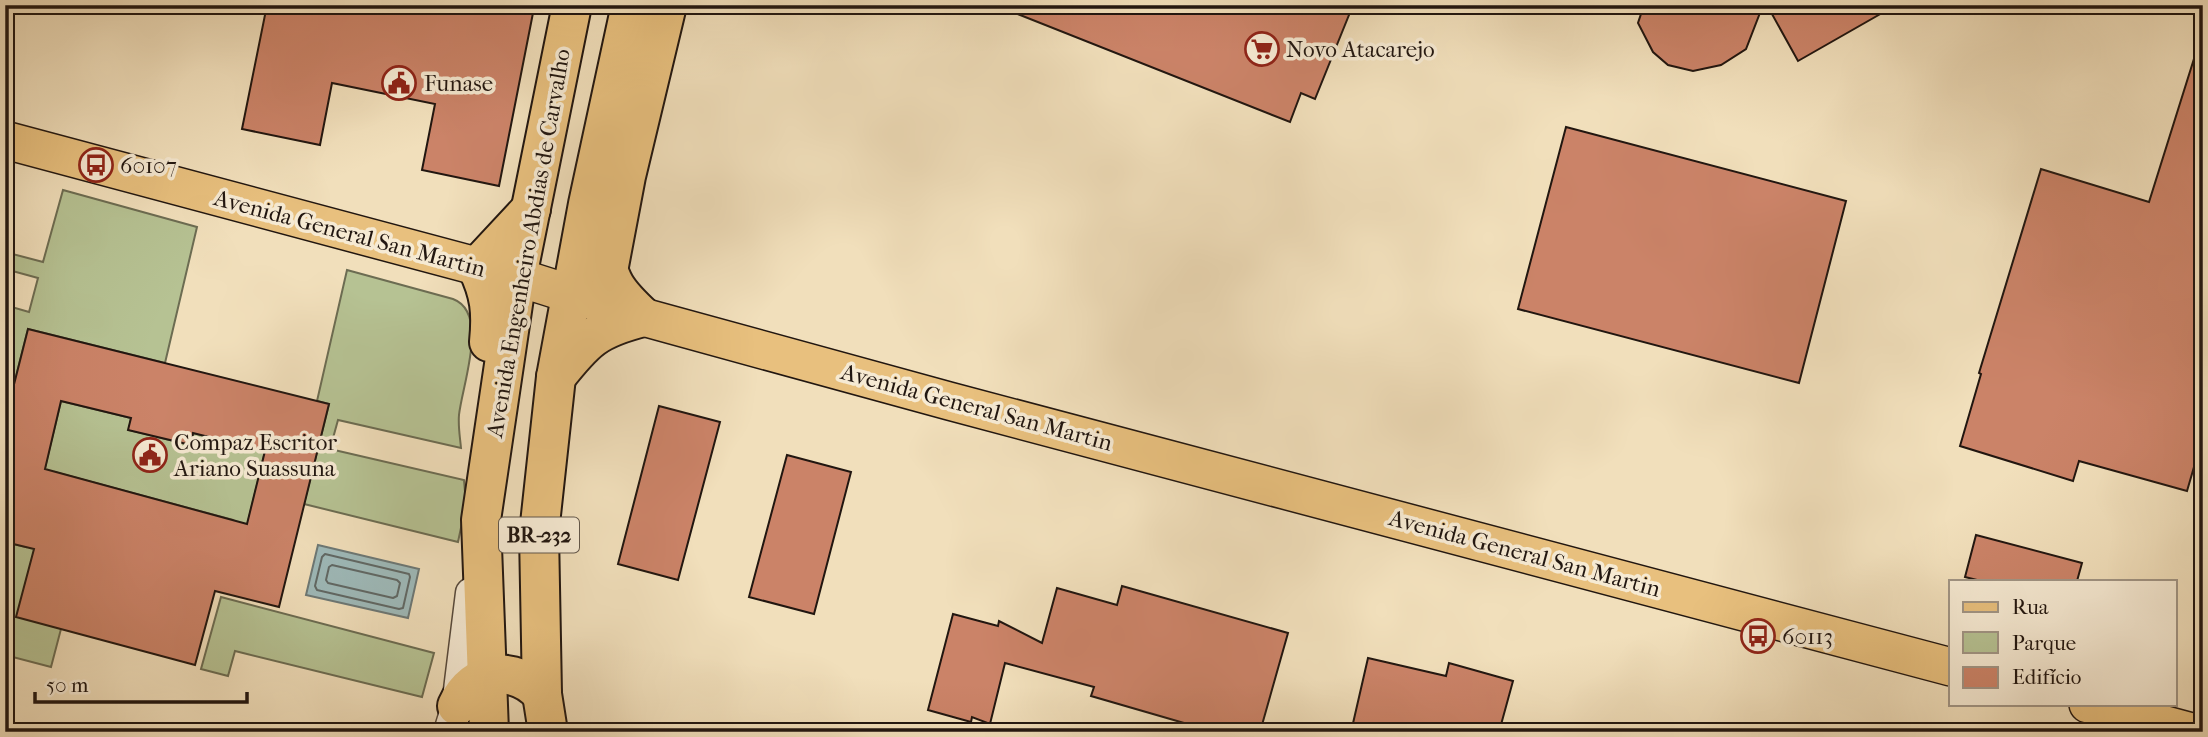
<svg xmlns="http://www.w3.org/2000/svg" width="2208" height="737" viewBox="0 0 2208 737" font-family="'IM FELL French Canon',serif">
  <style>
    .green { fill: #b6c293; stroke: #6c6c52; stroke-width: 2 }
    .water { fill: #9ebaba; stroke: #6c7876; stroke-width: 2 }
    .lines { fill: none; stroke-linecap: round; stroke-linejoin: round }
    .shore { stroke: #606865; stroke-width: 2 }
    .building { fill: #cb8368; stroke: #211610; stroke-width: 2; fill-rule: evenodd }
    .minor-casing { stroke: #55483b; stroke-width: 33 }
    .major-casing { stroke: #211610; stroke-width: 40 }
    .highway-casing { stroke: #211610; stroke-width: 42 }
    .minor { stroke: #f6ead3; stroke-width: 30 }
    .major { stroke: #e8c07e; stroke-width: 37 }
    .highway { stroke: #e8c07e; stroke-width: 38 }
    .labels { text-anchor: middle; stroke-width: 7; stroke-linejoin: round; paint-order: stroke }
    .shield { fill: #f6ead3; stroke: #61564a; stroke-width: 2 }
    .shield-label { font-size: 21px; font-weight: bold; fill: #211610 }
    .poi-label { font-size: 23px; fill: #211610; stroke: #f6ead3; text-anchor: start }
    .street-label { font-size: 23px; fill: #211610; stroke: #f6ead3 }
  </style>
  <rect width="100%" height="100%" fill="#f1dfbb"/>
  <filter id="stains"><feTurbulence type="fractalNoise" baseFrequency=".00286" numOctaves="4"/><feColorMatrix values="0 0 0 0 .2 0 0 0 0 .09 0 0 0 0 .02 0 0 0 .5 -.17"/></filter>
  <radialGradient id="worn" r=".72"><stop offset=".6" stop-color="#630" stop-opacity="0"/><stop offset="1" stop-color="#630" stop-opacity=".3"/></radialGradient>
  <!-- green -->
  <g class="green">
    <path d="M 63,190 L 197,227 L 165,363 L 28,329 L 5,420 L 5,305 L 29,312 L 38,278 L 5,269 L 5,252 L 43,262 Z"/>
    <path d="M 347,270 L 453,299 C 490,313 462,385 459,415 C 458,426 460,437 461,448 L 338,420 L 330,449 L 464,480 L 466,504 L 458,542 L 304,504 L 329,404 L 317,401 Z"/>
    <path d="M 61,401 L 131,418 L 129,430 L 190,445 L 193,433 L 265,451 L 246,530 L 233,520 L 55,472 L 61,629 L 51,667 L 5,655 L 5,542 L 26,547 Z"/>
    <path d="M 221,597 L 434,653 L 422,697 L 235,651 L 228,676 L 201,669 Z"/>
  </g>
  <!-- water -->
  <path class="water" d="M 318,545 L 419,569 L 408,618 L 306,595 Z"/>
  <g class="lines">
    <!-- shore -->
    <g class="shore">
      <path d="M 325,554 L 409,574 L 410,577 L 403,608 L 399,609 L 317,590 L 315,586 L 322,557 Z"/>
      <path d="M 332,565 L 397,580 L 400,583 L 397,596 L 393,598 L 328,583 L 326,580 L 329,567 Z"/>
    </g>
  </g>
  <!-- building -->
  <g class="building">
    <path d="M 267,5 L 496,5 L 533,13 L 499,186 L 422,170 L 435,104 L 332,83 L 320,145 L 242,129 Z"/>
    <path d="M 995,5 L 1353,5 L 1315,99 L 1301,93 L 1290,122 Z"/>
    <path d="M 1644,5 L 1763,5 L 1746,49 L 1721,65 L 1693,71 L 1668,65 L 1653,52 L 1638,23 Z"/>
    <path d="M 1767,5 L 1896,5 L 1798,61 Z"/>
    <path d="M 2198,46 L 2203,46 L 2203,436 L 2187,491 L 2079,461 L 2073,481 L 1960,446 L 1981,374 L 1979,373 L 2041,169 L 2149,202 Z"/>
    <path d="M 1566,127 L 1846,201 L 1799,383 L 1518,309 Z"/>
    <path d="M 28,329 L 329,404 L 279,607 L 215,591 L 195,665 L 16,617 L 34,549 L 5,542 L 5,420 ZM 61,401 L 131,418 L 128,430 L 191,445 L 193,433 L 265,451 L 247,524 L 45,469 Z"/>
    <path d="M 659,406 L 720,422 L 678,580 L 618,564 Z"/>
    <path d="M 787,455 L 851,472 L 814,614 L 749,597 Z"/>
    <path d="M 1976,535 L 2082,563 L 2077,581 L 1981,581 L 1965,577 Z"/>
    <path d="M 1122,586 L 1288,633 L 1260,732 L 1215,732 L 1091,696 L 1094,687 L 1005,663 L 990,724 L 972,717 L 971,722 L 928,710 L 953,614 L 998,626 L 999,621 L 1042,643 L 1057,588 L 1117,605 Z"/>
    <path d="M 1368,658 L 1446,676 L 1449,663 L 1513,681 L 1499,732 L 1351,732 Z"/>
  </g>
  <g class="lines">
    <!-- minor casing -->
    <g class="minor-casing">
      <path id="minor" d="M 449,732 L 457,706 L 471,593"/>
    </g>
    <!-- major casing -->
    <g class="major-casing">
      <g id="major">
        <path d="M 5,140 L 517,277 L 643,317 L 949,401 L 1951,667"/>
        <path d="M 2088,704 L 2192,732"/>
      </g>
    </g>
    <!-- highway casing -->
    <g class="highway-casing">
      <g id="highway">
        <path d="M 600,246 C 612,284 614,290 643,317"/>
        <path d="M 608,271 L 626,176 L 667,5"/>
        <path d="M 489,342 C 492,312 490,294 477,267 L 531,209"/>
        <path d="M 556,377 C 586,339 596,329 643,317"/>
        <path d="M 457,706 C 474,668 515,665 542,694"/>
        <path d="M 489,732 L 481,520 L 517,277 L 572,5"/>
        <path d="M 548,732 L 542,694 L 539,533 L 556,377 L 588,204 L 631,5"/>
      </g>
    </g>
    <!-- minor -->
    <use href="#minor" class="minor"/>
    <!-- major -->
    <use href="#major" class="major"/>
    <!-- highway -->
    <use href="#highway" class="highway"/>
  </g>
  <!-- icons -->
  <defs>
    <g id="supermarket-ring" transform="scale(1.75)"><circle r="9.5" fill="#f6ead3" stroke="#8f2418" stroke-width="1.5"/><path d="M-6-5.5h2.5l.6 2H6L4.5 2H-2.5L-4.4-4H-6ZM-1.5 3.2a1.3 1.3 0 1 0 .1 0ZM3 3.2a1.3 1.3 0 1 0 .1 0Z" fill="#8f2418"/></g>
    <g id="civic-ring" transform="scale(1.75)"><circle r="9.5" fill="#f6ead3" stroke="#8f2418" stroke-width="1.5"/><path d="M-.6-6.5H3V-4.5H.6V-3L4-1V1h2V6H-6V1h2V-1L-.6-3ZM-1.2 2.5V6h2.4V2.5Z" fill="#8f2418"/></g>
    <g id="bus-ring" transform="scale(1.75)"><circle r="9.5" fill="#f6ead3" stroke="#8f2418" stroke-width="1.5"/><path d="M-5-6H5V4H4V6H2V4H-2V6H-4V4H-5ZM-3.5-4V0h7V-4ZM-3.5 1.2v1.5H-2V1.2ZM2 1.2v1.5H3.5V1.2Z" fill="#8f2418"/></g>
  </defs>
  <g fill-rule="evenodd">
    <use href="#supermarket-ring" x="1262" y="49"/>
    <use href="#civic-ring" x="399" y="83"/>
    <use href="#bus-ring" x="96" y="165"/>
    <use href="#civic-ring" x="150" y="455"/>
    <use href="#bus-ring" x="1758" y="636"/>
  </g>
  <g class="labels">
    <!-- shield labels -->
    <rect class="shield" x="499" y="517.5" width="80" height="35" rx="5"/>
    <g class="shield-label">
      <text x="539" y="542">BR-232</text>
    </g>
    <!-- poi labels -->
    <g class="poi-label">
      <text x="1286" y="57">Novo Atacarejo</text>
      <text x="424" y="91">Funase</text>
      <text x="120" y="173">60107</text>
      <text x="174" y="450">Compaz Escritor<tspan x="174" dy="26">Ariano Suassuna</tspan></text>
      <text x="1782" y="644">60113</text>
    </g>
    <!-- street labels -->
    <g class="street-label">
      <text transform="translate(350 233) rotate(15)" y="8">Avenida General San Martin</text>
      <text transform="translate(528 243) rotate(-80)" y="8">Avenida Engenheiro Abdias de Carvalho</text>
      <text transform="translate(977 407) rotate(15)" y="8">Avenida General San Martin</text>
      <text transform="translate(1525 553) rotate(15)" y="8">Avenida General San Martin</text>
    </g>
  </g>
  <!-- margin -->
  <rect width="2208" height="737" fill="none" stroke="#f1dfbb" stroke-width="28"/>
  <rect x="7" y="7" width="2194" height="723" fill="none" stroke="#211610" stroke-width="3.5"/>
  <rect x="14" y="14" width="2180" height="709" fill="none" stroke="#211610" stroke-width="2"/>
  <!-- legend -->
  <rect x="1949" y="580" width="228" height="126" fill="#f6ead3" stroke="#a19585" stroke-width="2"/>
  <rect x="1963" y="602" width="35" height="10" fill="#e8c07e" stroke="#a19585" stroke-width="2"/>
  <text x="2012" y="614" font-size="21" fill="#211610">Rua</text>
  <rect x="1963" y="632" width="35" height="21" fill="#b6c293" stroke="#a19585" stroke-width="2"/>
  <text x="2012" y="650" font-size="21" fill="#211610">Parque</text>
  <rect x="1963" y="667" width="35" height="21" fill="#cb8368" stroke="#a19585" stroke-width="2"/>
  <text x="2012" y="684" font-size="21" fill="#211610">Edifício</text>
  <!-- scale -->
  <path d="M35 692v10h212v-10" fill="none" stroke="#211610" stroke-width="3.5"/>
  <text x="46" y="692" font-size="21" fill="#211610" stroke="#f6ead3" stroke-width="5" paint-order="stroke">50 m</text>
  <rect width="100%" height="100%" filter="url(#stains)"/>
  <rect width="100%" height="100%" fill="url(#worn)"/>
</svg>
